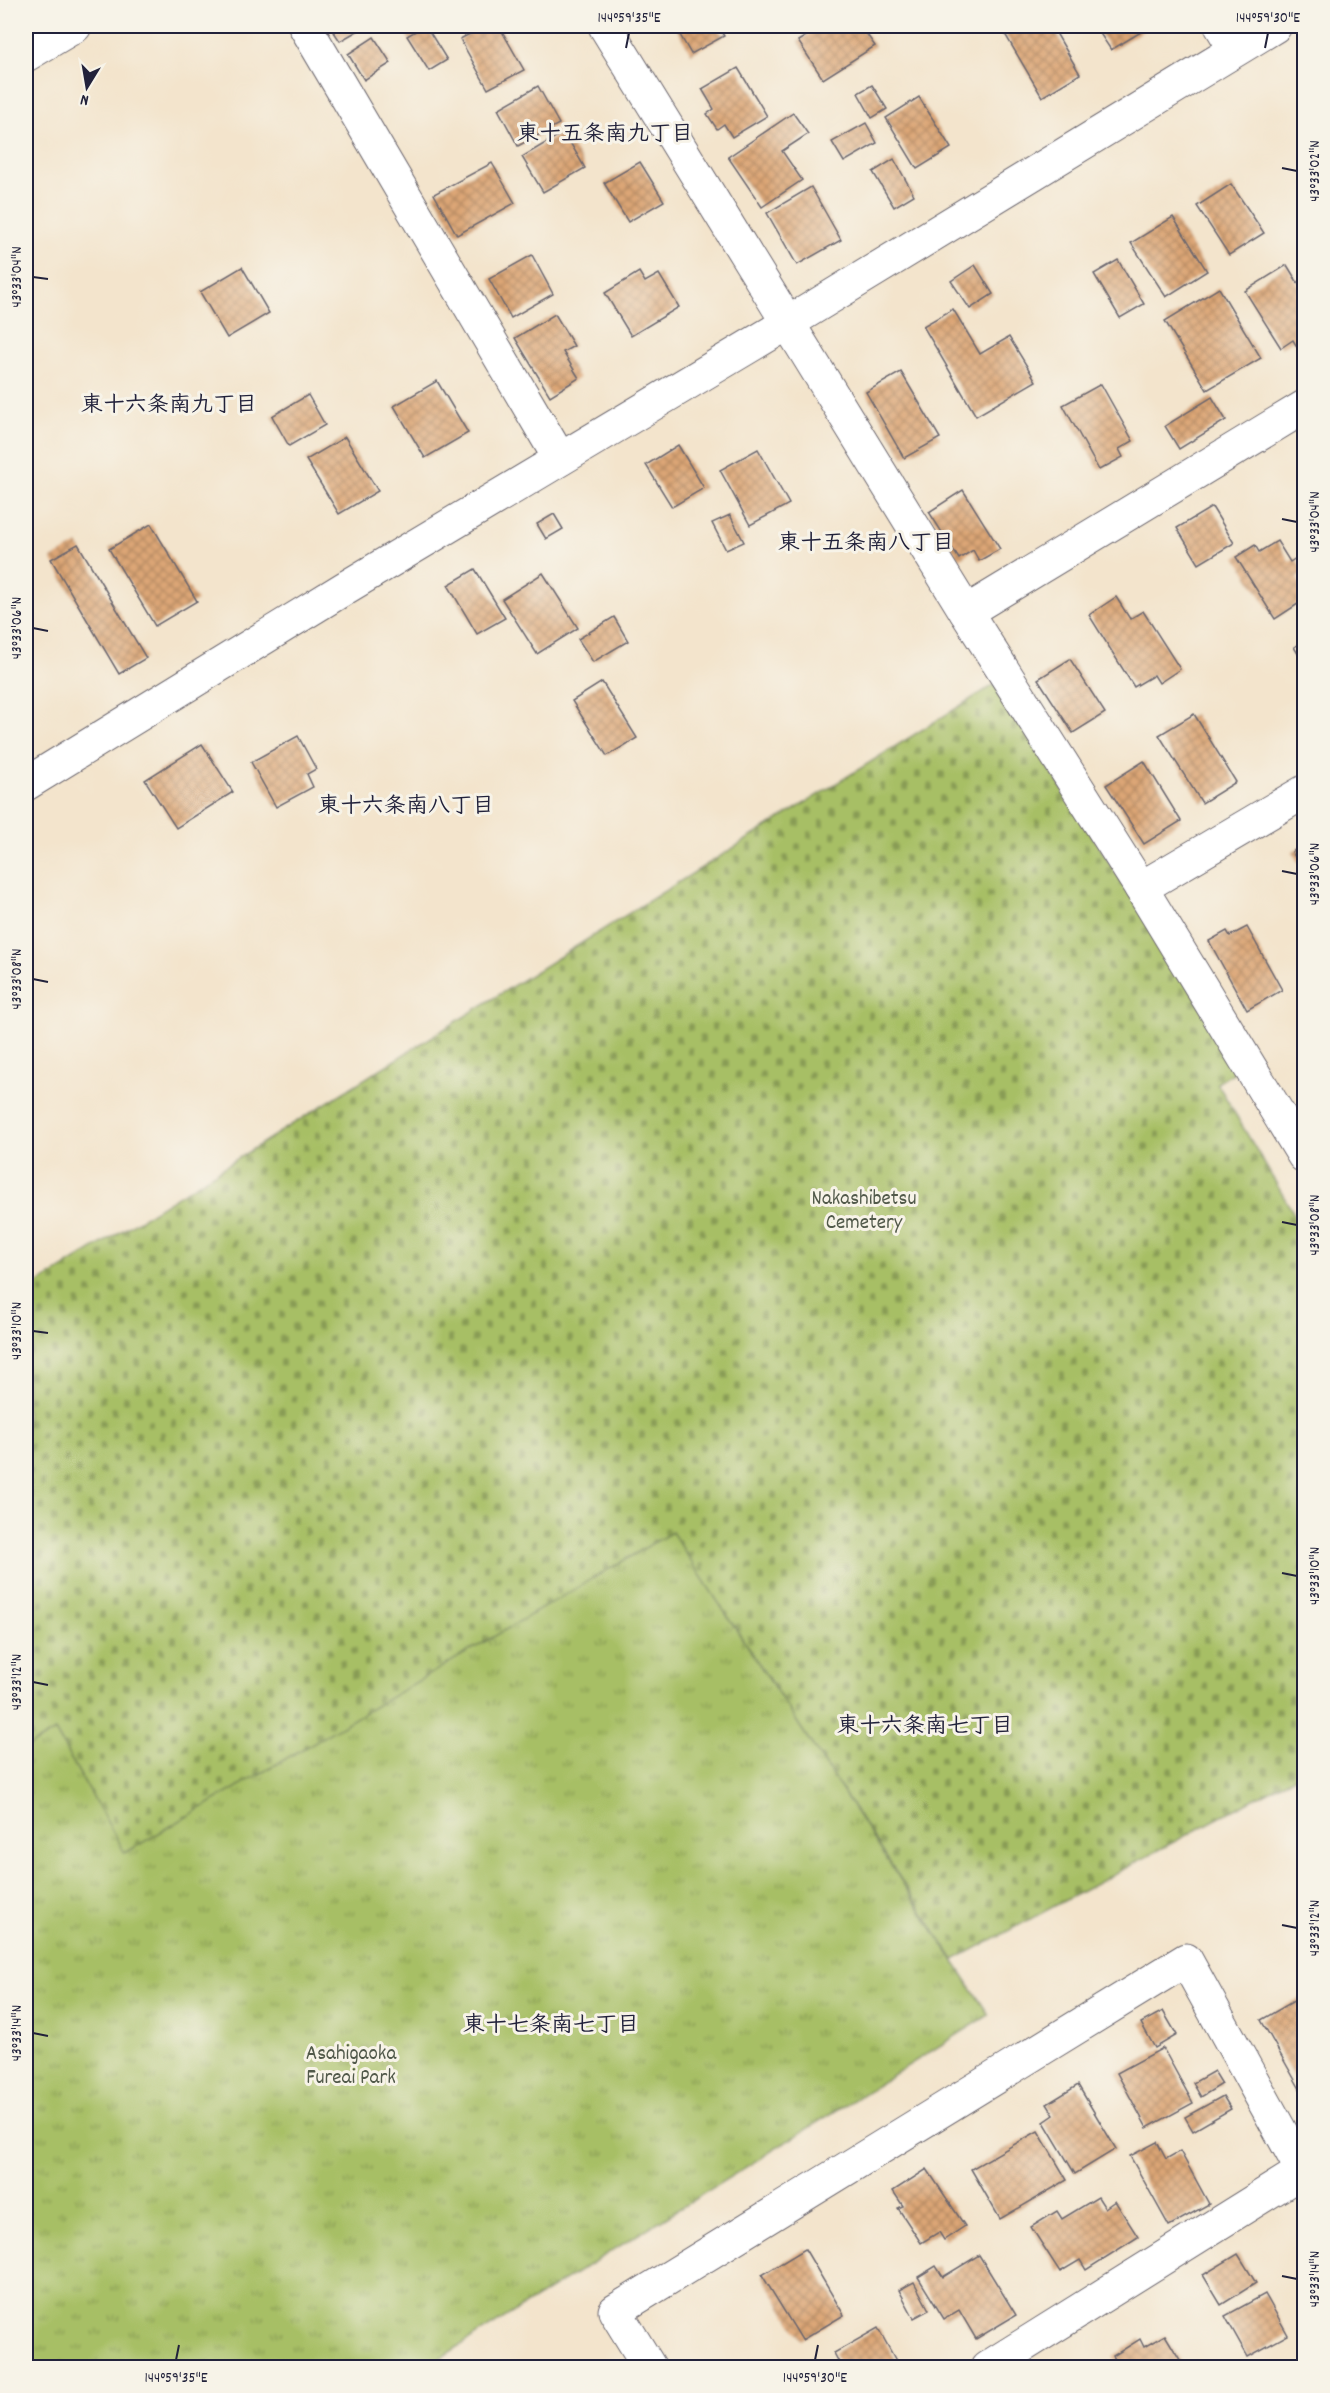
<svg xmlns="http://www.w3.org/2000/svg" width="1330" height="2393" viewBox="0 0 1330 2393" font-family="Dekko,'Klee One',sans-serif">
  <style>
    .grass { fill: url(#grass-tufts); stroke: #647050; stroke-width: 1.5 }
    .cemetery { fill: url(#cemetery-stones); stroke: #647050; stroke-width: 1.5 }
    .building { fill: url(#building-cross-hatch) }
    .lines { fill: none; stroke-linecap: round; stroke-linejoin: round }
    .minor-casing { stroke: #6b666e; stroke-width: 35 }
    .minor { stroke: #fff; stroke-width: 33 }
    .ticks { fill: none; stroke: #22223b; stroke-width: 2 }
    .labels { text-anchor: middle; stroke-width: 6; stroke-linejoin: round; paint-order: stroke }
    .park-label { font-size: 21px; fill: #51594a; stroke: #f7f3e8 }
    .neighbourhood-label { font-size: 22px; font-weight: bold; fill: #22223b; stroke: #f7f3e8 }
    .neatline { fill: none; stroke: #22223b; stroke-width: 2 }
    .ticks-label { font-size: 15px; text-anchor: middle; fill: #22223b }
  </style>
  <defs>
    <pattern id="grass-tufts" width="24" height="20" patternUnits="userSpaceOnUse" patternTransform="scale(1.5)"><rect width="24" height="20" fill="#a7bf65"/><path d="M3 7l-1-3M5 7V3M7 7l1-3M15 17l-1-3M17 17v-4M19 17l1-3" fill="none" stroke="#889b54"/></pattern>
    <pattern id="cemetery-stones" width="16" height="16" patternUnits="userSpaceOnUse" patternTransform="scale(1.5)"><rect width="16" height="16" fill="#a7bf65"/><path d="M2 7V4a2 2 0 0 1 4 0v3zM10 15v-3a2 2 0 0 1 4 0v3z" fill="#889b54"/></pattern>
    <pattern id="building-cross-hatch" width="8" height="8" patternUnits="userSpaceOnUse" patternTransform="scale(1.5)"><rect width="8" height="8" fill="#dca676"/><path d="M0 0l8 8M0 8l8-8" fill="none" stroke="#b28762"/></pattern>
  </defs>
  <rect width="100%" height="100%" fill="#f7f3e8"/>
  <filter id="ink" filterUnits="userSpaceOnUse"><feTurbulence type="fractalNoise" baseFrequency=".0167" numOctaves="2"/><feDisplacementMap in="SourceGraphic" scale="12" xChannelSelector="R" yChannelSelector="G"/><feConvolveMatrix kernelMatrix="1 2 1 2 8 2 1 2 1" color-interpolation-filters="sRGB"/></filter>
  <filter id="wash" filterUnits="userSpaceOnUse"><feTurbulence type="fractalNoise" baseFrequency=".008" numOctaves="4" result="noise"/><feDisplacementMap in="SourceGraphic" scale="24" xChannelSelector="R" yChannelSelector="G"/><feGaussianBlur stdDeviation="1.35" result="paint"/><feColorMatrix in="noise" values="0 0 0 0 0 0 0 0 0 0 0 0 0 0 0 0 0 1.4 0 .05"/><feComposite in="paint" operator="in"/></filter>
  <g filter="url(#wash)">
    <rect width="100%" height="100%" fill="#f3e4cc"/>
    <!-- grass -->
    <path class="grass" d="M 672,1531 L 989,2015 L 426,2367 L 26,2367 L 26,1748 L 55,1731 L 125,1852 Z"/>
    <!-- cemetery -->
    <path class="cemetery" d="M 995,684 L 1241,1068 L 1217,1083 L 1304,1231 L 1304,1772 L 954,1960 L 672,1532 L 125,1853 L 55,1731 L 26,1748 L 26,1291 Z"/>
    <g id="blocks">
      <!-- building -->
      <g class="building">
        <path d="M 330,26 L 366,26 L 340,41 Z"/>
        <path d="M 424,26 L 426,26 L 447,60 L 429,71 L 407,36 Z"/>
        <path d="M 485,26 L 499,26 L 524,70 L 488,89 L 460,39 Z"/>
        <path d="M 675,26 L 718,26 L 724,36 L 691,54 Z"/>
        <path d="M 822,26 L 861,26 L 875,46 L 823,79 L 798,41 Z"/>
        <path d="M 1013,26 L 1052,26 L 1080,74 L 1042,97 L 1005,34 L 1015,28 Z"/>
        <path d="M 1095,26 L 1151,26 L 1111,50 Z"/>
        <path d="M 374,37 L 391,63 L 364,80 L 348,54 Z"/>
        <path d="M 738,68 L 767,116 L 732,137 L 724,124 L 717,129 L 707,114 L 714,109 L 702,89 Z"/>
        <path d="M 872,85 L 887,109 L 872,118 L 858,93 Z"/>
        <path d="M 538,86 L 559,124 L 518,146 L 498,109 Z"/>
        <path d="M 919,97 L 951,148 L 917,169 L 886,118 Z"/>
        <path d="M 793,113 L 808,134 L 782,151 L 802,180 L 762,207 L 728,157 Z"/>
        <path d="M 866,123 L 877,143 L 844,162 L 832,142 Z"/>
        <path d="M 564,132 L 585,168 L 543,192 L 522,157 Z"/>
        <path d="M 894,159 L 914,195 L 894,207 L 873,172 Z"/>
        <path d="M 640,162 L 664,201 L 628,222 L 604,183 Z"/>
        <path d="M 492,163 L 515,203 L 457,235 L 434,194 Z"/>
        <path d="M 1231,184 L 1264,233 L 1229,255 L 1197,206 Z"/>
        <path d="M 811,187 L 841,240 L 797,265 L 767,213 Z"/>
        <path d="M 1173,217 L 1207,271 L 1166,297 L 1131,243 Z"/>
        <path d="M 532,255 L 553,294 L 511,318 L 489,279 Z"/>
        <path d="M 1118,260 L 1144,304 L 1120,318 L 1094,274 Z"/>
        <path d="M 975,265 L 993,294 L 970,309 L 951,281 Z"/>
        <path d="M 1287,265 L 1304,293 L 1304,358 L 1293,340 L 1281,348 L 1245,291 Z"/>
        <path d="M 242,267 L 269,313 L 227,338 L 200,292 Z"/>
        <path d="M 639,272 L 645,282 L 659,274 L 679,307 L 631,336 L 605,293 Z"/>
        <path d="M 1219,288 L 1261,358 L 1207,390 L 1165,321 Z"/>
        <path d="M 953,309 L 980,354 L 1009,337 L 1036,381 L 976,416 L 923,326 Z"/>
        <path d="M 555,314 L 574,346 L 563,352 L 579,378 L 550,396 L 515,338 Z"/>
        <path d="M 901,372 L 940,438 L 904,458 L 866,392 Z"/>
        <path d="M 437,381 L 468,433 L 425,458 L 394,406 Z"/>
        <path d="M 1101,384 L 1133,441 L 1119,449 L 1123,457 L 1099,470 L 1063,405 Z"/>
        <path d="M 308,395 L 325,425 L 289,446 L 272,416 Z"/>
        <path d="M 1212,397 L 1226,420 L 1179,449 L 1165,426 Z"/>
        <path d="M 345,437 L 378,491 L 339,514 L 306,460 Z"/>
        <path d="M 678,445 L 704,488 L 672,507 L 646,465 Z"/>
        <path d="M 758,449 L 789,504 L 750,525 L 720,470 Z"/>
        <path d="M 963,490 L 1000,549 L 979,561 L 973,550 L 959,559 L 929,512 Z"/>
        <path d="M 1212,507 L 1234,543 L 1199,564 L 1177,528 Z"/>
        <path d="M 554,514 L 563,529 L 546,539 L 537,524 Z"/>
        <path d="M 730,515 L 744,542 L 726,550 L 712,523 Z"/>
        <path d="M 151,524 L 197,601 L 155,626 L 109,549 Z"/>
        <path d="M 1277,541 L 1290,562 L 1296,558 L 1304,573 L 1297,578 L 1304,590 L 1304,600 L 1275,619 L 1236,557 L 1255,545 L 1259,552 Z"/>
        <path d="M 78,544 L 146,658 L 119,674 L 51,559 Z"/>
        <path d="M 475,569 L 505,618 L 477,634 L 448,585 Z"/>
        <path d="M 543,573 L 578,628 L 537,654 L 502,599 Z"/>
        <path d="M 1116,597 L 1130,619 L 1143,611 L 1180,669 L 1159,683 L 1154,675 L 1134,687 L 1089,615 Z"/>
        <path d="M 614,617 L 628,641 L 593,662 L 578,639 Z"/>
        <path d="M 1304,641 L 1304,664 L 1294,647 Z"/>
        <path d="M 1070,659 L 1105,713 L 1073,733 L 1038,679 Z"/>
        <path d="M 602,682 L 637,738 L 607,756 L 572,701 Z"/>
        <path d="M 1194,714 L 1236,782 L 1202,803 L 1159,735 Z"/>
        <path d="M 298,736 L 316,769 L 307,774 L 313,787 L 276,807 L 251,762 Z"/>
        <path d="M 202,744 L 233,792 L 176,828 L 145,780 Z"/>
        <path d="M 1144,761 L 1181,821 L 1144,844 L 1106,785 Z"/>
        <path d="M 1304,844 L 1304,872 L 1292,852 Z"/>
        <path d="M 1247,927 L 1282,990 L 1247,1010 L 1209,941 L 1227,931 L 1230,936 Z"/>
        <path d="M 1304,1995 L 1304,2096 L 1261,2020 Z"/>
        <path d="M 1163,2011 L 1177,2035 L 1155,2048 L 1141,2023 Z"/>
        <path d="M 1163,2048 L 1193,2103 L 1147,2128 L 1117,2073 Z"/>
        <path d="M 1214,2071 L 1222,2084 L 1201,2097 L 1193,2083 Z"/>
        <path d="M 1078,2085 L 1116,2149 L 1075,2174 L 1044,2122 L 1054,2115 L 1047,2104 Z"/>
        <path d="M 1223,2096 L 1231,2109 L 1193,2131 L 1185,2117 Z"/>
        <path d="M 1038,2131 L 1067,2180 L 1000,2219 L 971,2169 Z"/>
        <path d="M 1157,2142 L 1166,2159 L 1180,2151 L 1209,2204 L 1169,2226 L 1130,2156 Z"/>
        <path d="M 927,2169 L 965,2226 L 944,2240 L 939,2232 L 921,2243 L 898,2208 L 903,2206 L 893,2191 Z"/>
        <path d="M 1098,2197 L 1105,2208 L 1115,2201 L 1138,2237 L 1086,2270 L 1080,2260 L 1060,2272 L 1031,2227 L 1057,2211 L 1062,2219 Z"/>
        <path d="M 805,2249 L 844,2315 L 802,2340 L 762,2275 Z"/>
        <path d="M 1238,2254 L 1256,2283 L 1221,2305 L 1203,2275 Z"/>
        <path d="M 979,2255 L 1016,2315 L 976,2339 L 959,2310 L 944,2319 L 918,2277 L 936,2266 L 943,2277 Z"/>
        <path d="M 914,2282 L 929,2310 L 914,2318 L 899,2290 Z"/>
        <path d="M 1265,2294 L 1288,2335 L 1248,2357 L 1225,2316 Z"/>
        <path d="M 878,2328 L 900,2368 L 842,2368 L 834,2353 Z"/>
        <path d="M 1165,2335 L 1185,2368 L 1120,2368 L 1113,2356 L 1140,2339 L 1144,2347 Z"/>
      </g>
    </g>
  </g>
  <g filter="url(#ink)">
    <use href="#blocks" fill-opacity="0" stroke="#6b666e" stroke-width="1.5"/>
    <g class="lines">
      <!-- minor casing -->
      <g class="minor-casing">
        <g id="minor">
          <path d="M 305,26 L 560,459"/>
          <path d="M 605,26 L 966,612 L 1141,888 L 1304,792"/>
          <path d="M 1221,26 L 1235,49"/>
          <path d="M 26,55 L 75,26"/>
          <path d="M 966,612 L 1304,407"/>
          <path d="M 26,784 L 345,588 L 788,323 L 1275,26"/>
          <path d="M 1141,888 L 1304,1156"/>
          <path d="M 650,2368 L 615,2311 L 1186,1960 L 1304,2174"/>
          <path d="M 987,2368 L 1304,2170"/>
        </g>
      </g>
      <!-- minor -->
      <use href="#minor" class="minor"/>
    </g>
  </g>
  <!-- ticks -->
  <path class="ticks" d="M 626,48 L 629,33M 1265,48 L 1268,33M 1282,168 L 1297,171M 33,277 L 48,279M 1282,519 L 1297,522M 33,628 L 48,631M 1282,871 L 1297,874M 33,979 L 48,982M 1282,1222 L 1297,1225M 33,1331 L 48,1333M 1282,1573 L 1297,1576M 33,1682 L 48,1685M 1282,1925 L 1297,1928M 33,2033 L 48,2036M 1282,2276 L 1297,2279M 176,2360 L 179,2345M 815,2360 L 818,2345"/>
  <g class="labels">
    <!-- park labels -->
    <g class="park-label">
      <text x="864" y="1204">Nakashibetsu<tspan x="864" dy="24">Cemetery</tspan></text>
      <text x="351" y="2059">Asahigaoka<tspan x="351" dy="24">Fureai Park</tspan></text>
    </g>
    <!-- neighbourhood labels -->
    <g class="neighbourhood-label">
      <text x="605" y="140">東十五条南九丁目</text>
      <text x="169" y="411">東十六条南九丁目</text>
      <text x="866" y="549">東十五条南八丁目</text>
      <text x="406" y="812">東十六条南八丁目</text>
      <text x="925" y="1732">東十六条南七丁目</text>
      <text x="551" y="2031">東十七条南七丁目</text>
    </g>
  </g>
  <!-- margin -->
  <rect width="1330" height="2393" fill="none" stroke="#f7f3e8" stroke-width="66"/>
  <!-- north arrow -->
  <g transform="translate(87 87) rotate(191)" stroke="#f7f3e8" stroke-width="4.5" paint-order="stroke">
  <path d="M0-4.5L10 22L0 15L-10 22Z" fill="#22223b"/>
  <text y="-9" font-size="16" font-weight="bold" text-anchor="middle" fill="#22223b">N</text>
  </g>
  <rect x="33" y="33" width="1264" height="2327" class="neatline"/>
  <g class="ticks-label">
    <text x="629" y="22">144°59'35"E</text>
    <text x="1268" y="22">144°59'30"E</text>
    <text transform="translate(1314 171) rotate(-90)" y="5">43°33'02"N</text>
    <text transform="translate(16 277) rotate(-90)" y="5">43°33'04"N</text>
    <text transform="translate(1314 522) rotate(-90)" y="5">43°33'04"N</text>
    <text transform="translate(16 628) rotate(-90)" y="5">43°33'06"N</text>
    <text transform="translate(1314 874) rotate(-90)" y="5">43°33'06"N</text>
    <text transform="translate(16 979) rotate(-90)" y="5">43°33'08"N</text>
    <text transform="translate(1314 1225) rotate(-90)" y="5">43°33'08"N</text>
    <text transform="translate(16 1331) rotate(-90)" y="5">43°33'10"N</text>
    <text transform="translate(1314 1576) rotate(-90)" y="5">43°33'10"N</text>
    <text transform="translate(16 1682) rotate(-90)" y="5">43°33'12"N</text>
    <text transform="translate(1314 1928) rotate(-90)" y="5">43°33'12"N</text>
    <text transform="translate(16 2033) rotate(-90)" y="5">43°33'14"N</text>
    <text transform="translate(1314 2279) rotate(-90)" y="5">43°33'14"N</text>
    <text x="176" y="2382">144°59'35"E</text>
    <text x="815" y="2382">144°59'30"E</text>
  </g>
</svg>
